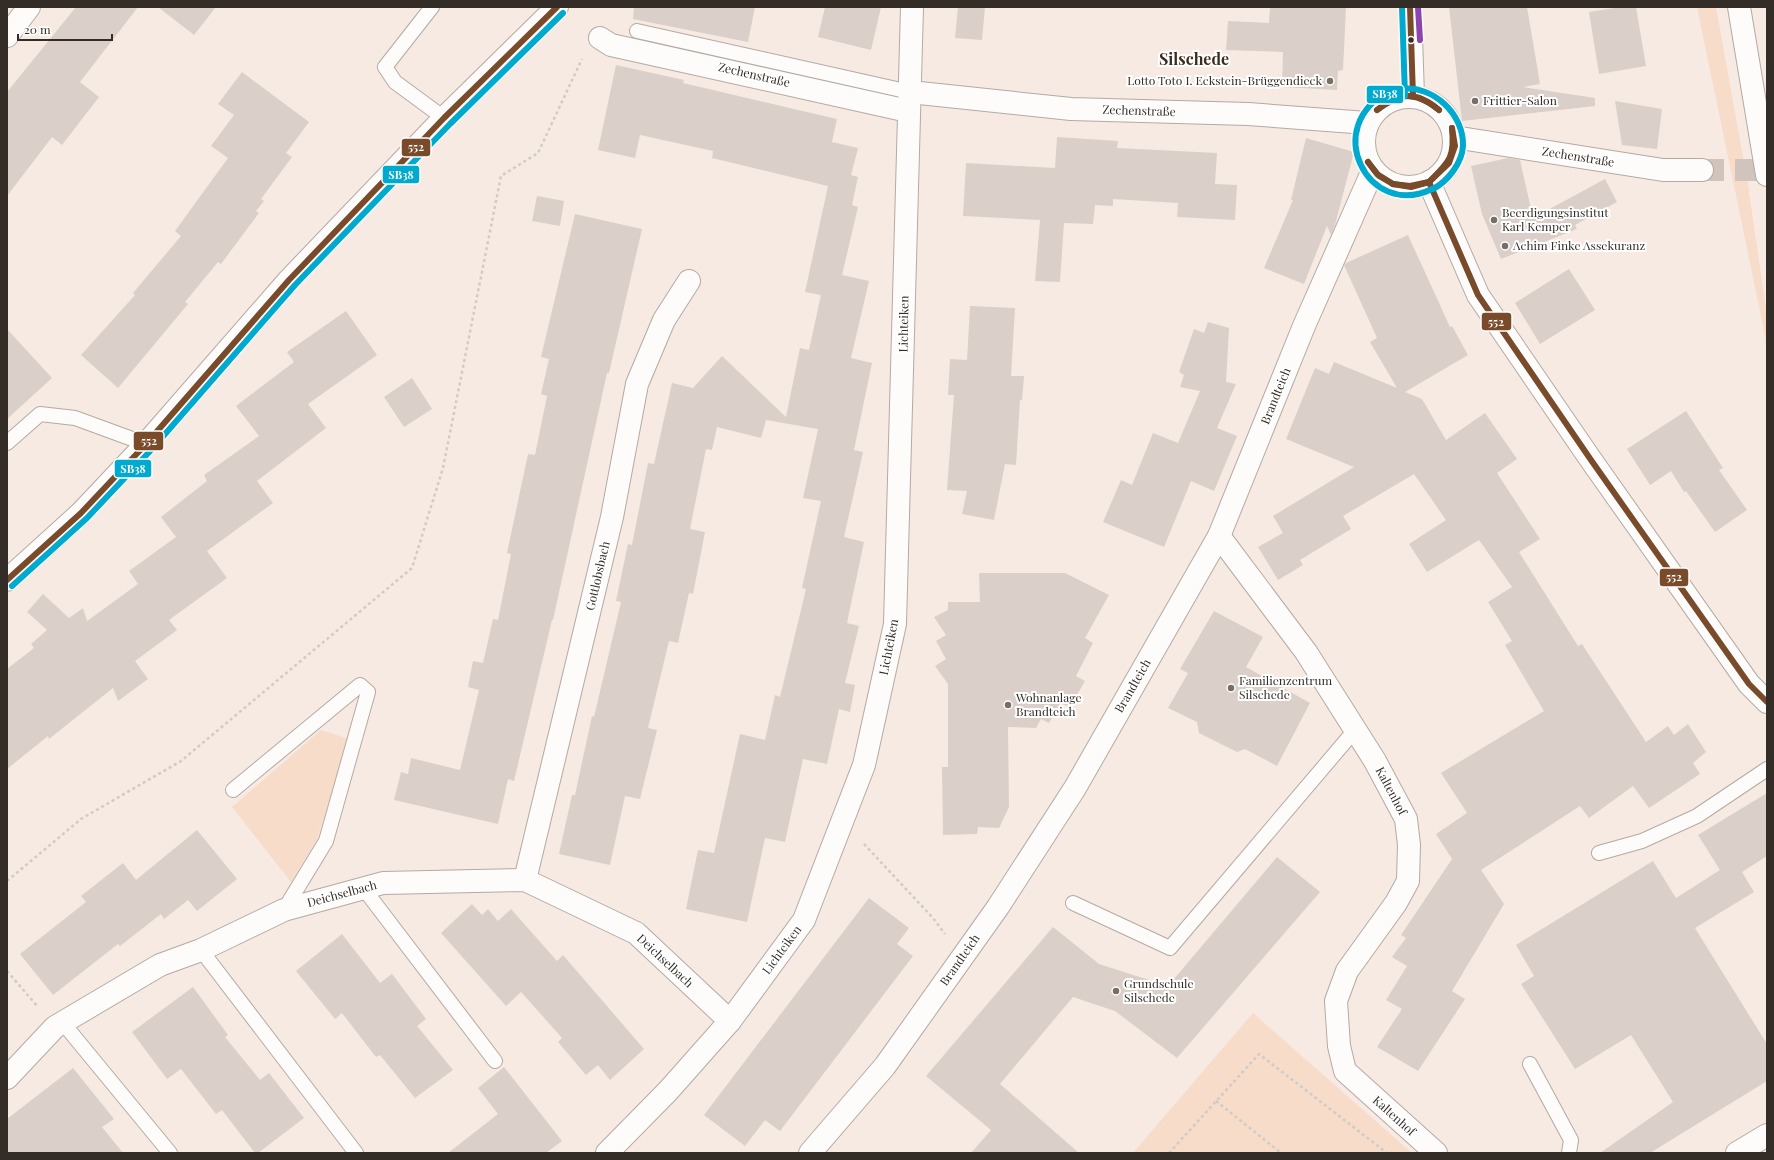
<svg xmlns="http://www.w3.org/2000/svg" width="1774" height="1160" viewBox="0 0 1774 1160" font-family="'Playfair Display',serif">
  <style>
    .green { fill: #f6dcc9 }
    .building { fill: #dad0c9 }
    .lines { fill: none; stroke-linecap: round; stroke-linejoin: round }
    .street-tunnel { stroke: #d0c4bc; stroke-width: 22; stroke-dasharray: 22 11; stroke-linecap: butt }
    .lane-casing { stroke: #b3aaa3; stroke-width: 16 }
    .street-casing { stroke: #b3aaa3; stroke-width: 24 }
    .secondary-casing { stroke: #b3aaa3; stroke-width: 24 }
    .path { stroke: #d0cbc8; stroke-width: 2.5; stroke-dasharray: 3 3; stroke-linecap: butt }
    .lane { stroke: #fefcfb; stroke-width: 14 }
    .street { stroke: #fefcfb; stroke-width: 22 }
    .secondary { stroke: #fefcfb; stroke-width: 22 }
    .bus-1-casing { stroke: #fff; stroke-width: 9 }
    .bus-2-casing { stroke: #fff; stroke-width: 9 }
    .bus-3-casing { stroke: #fff; stroke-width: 9 }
    .bus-1 { stroke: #7a4b2a; stroke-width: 6 }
    .bus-2 { stroke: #00a9ce; stroke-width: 6 }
    .bus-3 { stroke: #8e44ad; stroke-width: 6 }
    .bus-dot { fill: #342c26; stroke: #fff; stroke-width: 1.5 }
    .poi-dot { fill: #786e68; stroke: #fff; stroke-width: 1.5 }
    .labels { text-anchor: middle; stroke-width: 4; stroke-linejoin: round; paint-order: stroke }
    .street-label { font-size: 12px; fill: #342c26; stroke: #fff }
    .poi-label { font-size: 12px; fill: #342c26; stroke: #fff; text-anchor: start }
    .district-label { font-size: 16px; font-weight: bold; fill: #3c2c20; stroke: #fff }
    .line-badge { stroke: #fff; stroke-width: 1.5 }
    .badge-label { font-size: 11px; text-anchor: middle; font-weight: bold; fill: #fff }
  </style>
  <rect width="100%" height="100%" fill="#f7eae2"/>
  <!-- green -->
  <g class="green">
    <path d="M 1697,7 L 1716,7 L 1748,185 L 1767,316 L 1767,345 Z"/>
    <path d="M 321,730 L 349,739 L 317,839 L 291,882 L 232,807 Z"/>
    <path d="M 1253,1013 L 1412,1153 L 1133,1153 Z"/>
  </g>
  <!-- building -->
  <g class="building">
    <path d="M 76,7 L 138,7 L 80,82 L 99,97 L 62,145 L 52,137 L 7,196 L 7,92 Z"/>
    <path d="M 158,7 L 216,7 L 194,35 Z"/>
    <path d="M 634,7 L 755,7 L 748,42 L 633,19 Z"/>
    <path d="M 825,7 L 881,7 L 871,50 L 818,37 Z"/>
    <path d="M 958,7 L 985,7 L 982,40 L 955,38 Z"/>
    <path d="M 1270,7 L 1346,7 L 1343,70 L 1338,71 L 1337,90 L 1282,87 L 1283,52 L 1226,50 L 1228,21 L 1269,23 Z"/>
    <path d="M 1449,7 L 1527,7 L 1540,84 L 1523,87 L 1595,98 L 1595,106 L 1462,121 Z"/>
    <path d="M 1621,7 L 1636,7 L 1646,66 L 1599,74 L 1589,12 Z"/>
    <path d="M 616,65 L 684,80 L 683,83 L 837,119 L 832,142 L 858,148 L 851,175 L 858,177 L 852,205 L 858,207 L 842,275 L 869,281 L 851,358 L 872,363 L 854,450 L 863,452 L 844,537 L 864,542 L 847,623 L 859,626 L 845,683 L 855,685 L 850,712 L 839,709 L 827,764 L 803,759 L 785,842 L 765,838 L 747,922 L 686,909 L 698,850 L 714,853 L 740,734 L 765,740 L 775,695 L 780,697 L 806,589 L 802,588 L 821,501 L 803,498 L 818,429 L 766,420 L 761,438 L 717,427 L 712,450 L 706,449 L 690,529 L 705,532 L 693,594 L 689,593 L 678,643 L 669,641 L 648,728 L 657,730 L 640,799 L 625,796 L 610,865 L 559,854 L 572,795 L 575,795 L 592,716 L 594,717 L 621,602 L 616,601 L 628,544 L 632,545 L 648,463 L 654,464 L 672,383 L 693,388 L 722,356 L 786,417 L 800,348 L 809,350 L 821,295 L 805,292 L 828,186 L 712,158 L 713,151 L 640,135 L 635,158 L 598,150 Z"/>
    <path d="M 242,72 L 309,122 L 286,153 L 292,157 L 261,199 L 264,201 L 256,211 L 259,213 L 221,264 L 218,262 L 185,302 L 188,304 L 118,388 L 81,355 L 135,295 L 133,293 L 181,236 L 175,231 L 228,158 L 211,146 L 234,115 L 218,104 Z"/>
    <path d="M 1615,101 L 1662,109 L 1657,149 L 1622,145 Z"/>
    <path d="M 1057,137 L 1118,141 L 1117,148 L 1217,153 L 1215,184 L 1237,185 L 1235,220 L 1177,217 L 1178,203 L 1113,199 L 1113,206 L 1095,205 L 1093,224 L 1064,223 L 1060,282 L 1035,281 L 1040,220 L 963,216 L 966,163 L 1055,168 Z"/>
    <path d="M 1306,138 L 1354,152 L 1335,225 L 1331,235 L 1327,226 L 1304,284 L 1264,268 L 1293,200 L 1291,200 Z"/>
    <path d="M 1508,158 L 1520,160 L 1533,218 L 1605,179 L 1617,202 L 1575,225 L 1577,229 L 1501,259 L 1482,214 L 1471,166 Z"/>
    <path d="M 537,196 L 564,201 L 560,226 L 532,221 Z"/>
    <path d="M 575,214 L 642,229 L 609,373 L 607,373 L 553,620 L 552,620 L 514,781 L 508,779 L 498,824 L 394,800 L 401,772 L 408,774 L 411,758 L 460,770 L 479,690 L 468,687 L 473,661 L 483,663 L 493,619 L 498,620 L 511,554 L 507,553 L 528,454 L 535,455 L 547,396 L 541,394 L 549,359 L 541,357 Z"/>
    <path d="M 1408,235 L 1450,327 L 1452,326 L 1468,355 L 1405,392 L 1422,399 L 1446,440 L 1485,413 L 1517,459 L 1497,473 L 1540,539 L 1519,552 L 1578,646 L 1582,644 L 1646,742 L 1668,726 L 1674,735 L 1688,724 L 1706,752 L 1693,763 L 1700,774 L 1649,808 L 1633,786 L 1589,818 L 1580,806 L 1481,870 L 1504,904 L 1452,991 L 1465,999 L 1418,1071 L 1377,1047 L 1402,1009 L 1386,1000 L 1407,966 L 1392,957 L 1406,938 L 1401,935 L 1452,859 L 1436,834 L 1467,813 L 1441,773 L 1544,711 L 1505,645 L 1512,641 L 1488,602 L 1512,587 L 1479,540 L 1427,572 L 1409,544 L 1446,520 L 1414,474 L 1343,516 L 1351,529 L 1300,560 L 1303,565 L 1278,580 L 1258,547 L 1283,533 L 1273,516 L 1354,467 L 1286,439 L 1315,368 L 1329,374 L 1334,362 L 1397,388 L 1370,342 L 1377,338 L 1344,265 L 1346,263 Z"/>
    <path d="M 1569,269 L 1595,310 L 1540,344 L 1515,303 Z"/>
    <path d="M 970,306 L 1015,308 L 1011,376 L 1024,376 L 1022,400 L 1020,400 L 1016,465 L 1005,464 L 994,520 L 962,514 L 967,491 L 947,490 L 954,395 L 948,395 L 950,359 L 967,360 Z"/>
    <path d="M 346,311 L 377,355 L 308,404 L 326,428 L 257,481 L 273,503 L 207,551 L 227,578 L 169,620 L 177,630 L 135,661 L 148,679 L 118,701 L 113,688 L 49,739 L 48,736 L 7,769 L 7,669 L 34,648 L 31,644 L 47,630 L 27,612 L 43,594 L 69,618 L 83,608 L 87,621 L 138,584 L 129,571 L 176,537 L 161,517 L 207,481 L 204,475 L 259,436 L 236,406 L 294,362 L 287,352 Z"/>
    <path d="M 1208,322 L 1229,328 L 1226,382 L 1236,384 L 1217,428 L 1237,436 L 1214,491 L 1191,481 L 1164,547 L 1103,522 L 1121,480 L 1132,485 L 1153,433 L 1178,443 L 1200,391 L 1180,387 L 1184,375 L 1179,372 L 1194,329 L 1204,333 Z"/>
    <path d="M 7,329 L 52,378 L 7,419 Z"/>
    <path d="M 412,378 L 432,409 L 404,427 L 384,397 Z"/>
    <path d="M 1686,411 L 1723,468 L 1719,470 L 1747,510 L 1715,532 L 1686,491 L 1684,492 L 1671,471 L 1650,485 L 1627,449 Z"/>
    <path d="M 979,573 L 1065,573 L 1109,595 L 1085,638 L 1093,643 L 1076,676 L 1085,681 L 1070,707 L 1060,703 L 1049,723 L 1041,719 L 1036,728 L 1008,727 L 1009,807 L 999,828 L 978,827 L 977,834 L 943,835 L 942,767 L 948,767 L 948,684 L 935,666 L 946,659 L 936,641 L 946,635 L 934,617 L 948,610 L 948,602 L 980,602 Z"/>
    <path d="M 1214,611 L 1263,637 L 1246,667 L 1310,703 L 1277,766 L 1245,749 L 1237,752 L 1199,733 L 1197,722 L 1168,708 L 1188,673 L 1180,669 Z"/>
    <path d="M 1767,793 L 1767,856 L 1742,872 L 1754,892 L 1695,928 L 1767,1044 L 1767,1081 L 1650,1153 L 1600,1153 L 1673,1102 L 1631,1035 L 1575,1069 L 1521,984 L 1534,976 L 1516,945 L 1653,861 L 1676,898 L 1720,870 L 1698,835 Z"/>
    <path d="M 197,830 L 237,879 L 197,911 L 188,900 L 164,919 L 161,914 L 120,946 L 118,944 L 53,995 L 20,954 L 86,902 L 81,896 L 123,863 L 136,880 Z"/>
    <path d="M 1277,857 L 1320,892 L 1177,1058 L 1115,1011 L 1073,997 L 1000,1084 L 1079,1153 L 971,1153 L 991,1130 L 926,1076 L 1053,927 L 1099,964 L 1168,986 Z"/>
    <path d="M 869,898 L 909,928 L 897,944 L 913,956 L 780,1131 L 765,1120 L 745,1146 L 704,1115 Z"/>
    <path d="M 472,904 L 482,915 L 488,909 L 498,921 L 511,909 L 557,961 L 563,955 L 644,1049 L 610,1080 L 598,1065 L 586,1075 L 558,1042 L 562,1038 L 521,992 L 506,1006 L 441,933 Z"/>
    <path d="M 342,934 L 380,983 L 392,974 L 426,1019 L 417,1026 L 453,1070 L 415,1098 L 380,1055 L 376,1057 L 342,1013 L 335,1019 L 296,971 Z"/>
    <path d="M 193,987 L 228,1035 L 225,1037 L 260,1080 L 269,1073 L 304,1118 L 258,1153 L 255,1153 L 222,1110 L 216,1114 L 181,1069 L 167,1079 L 132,1032 Z"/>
    <path d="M 504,1067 L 562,1141 L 546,1153 L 448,1153 L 498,1114 L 478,1088 Z"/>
    <path d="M 73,1068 L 114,1119 L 102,1127 L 123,1153 L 7,1153 L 7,1119 Z"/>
  </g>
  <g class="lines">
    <!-- street-tunnel -->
    <path class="street-tunnel" d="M 1702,170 L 1767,170"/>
    <!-- lane casing -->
    <g class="lane-casing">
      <g id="lane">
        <path d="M 432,7 L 385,67 L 395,82 L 444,118"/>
        <path d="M 637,31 L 910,92"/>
        <path d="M 7,443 L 40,414 L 75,418 L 146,444"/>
        <path d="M 233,790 L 360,685 L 368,692 L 326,841 L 284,910"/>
        <path d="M 1599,853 L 1642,841 L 1697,816 L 1767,769"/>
        <path d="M 364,889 L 495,1061"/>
        <path d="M 1073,903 L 1170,948 L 1355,730"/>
        <path d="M 201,950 L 356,1153"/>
        <path d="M 63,1023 L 170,1153"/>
        <path d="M 1530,1064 L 1571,1140 L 1569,1153"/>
      </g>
    </g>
    <!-- street casing -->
    <g class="street-casing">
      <g id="street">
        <path d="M 1410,7 L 1413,96"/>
        <path d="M 7,36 L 29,7"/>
        <path d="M 600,38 L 611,45 L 908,111"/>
        <path d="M 910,92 L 1071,109 L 1248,114 L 1367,123"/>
        <circle cx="1409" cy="142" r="45"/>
        <path d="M 1454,137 L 1663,170 L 1702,170"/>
        <path d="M 1429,182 L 1478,295 L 1591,460 L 1749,684 L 1767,702"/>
        <path d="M 1219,536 L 1306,652 L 1375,761 L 1406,819 L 1409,845 L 1408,881 L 1396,903 L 1347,971 L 1336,1001 L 1339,1046 L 1345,1071 L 1436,1153"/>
        <path d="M 7,580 L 81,513 L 146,444 L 289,280 L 444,118 L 557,7"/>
        <path d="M 525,880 L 612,517 L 637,384 L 664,320 L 689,281"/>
        <path d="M 7,1078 L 55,1027 L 160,965 L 201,950 L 284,910 L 383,883 L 525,880 L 636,933 L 730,1021"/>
        <path d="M 607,1153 L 668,1091 L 730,1021 L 804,920 L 864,765 L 895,624 L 912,7"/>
        <path d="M 810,1153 L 885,1066 L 998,907 L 1075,788 L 1219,536 L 1304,326 L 1373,170"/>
        <path d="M 1737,1153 L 1767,1135"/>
      </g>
    </g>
    <!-- secondary casing -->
    <g class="secondary-casing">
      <path id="secondary" d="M 1739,7 L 1767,175"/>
    </g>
    <!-- path -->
    <g class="path">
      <path d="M 864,844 L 933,918 L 945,934"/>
      <path d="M 7,881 L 81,819 L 181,761 L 412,568 L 443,468 L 501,176 L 538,153 L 582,59"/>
      <path d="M 7,971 L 38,1007"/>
      <path d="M 1216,1101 L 1281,1153"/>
      <path d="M 1169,1153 L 1259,1054 L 1387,1153"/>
    </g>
    <!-- lane -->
    <use href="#lane" class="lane"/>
    <!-- street -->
    <use href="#street" class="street"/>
    <!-- secondary -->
    <use href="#secondary" class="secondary"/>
    <!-- bus-1 casing -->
    <g class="bus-1-casing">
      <g id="bus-1">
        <path d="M 1410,7 L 1413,96"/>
        <path d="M 1377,110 C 1401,93 1415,90 1439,110"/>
        <path d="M 1377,110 C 1382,106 1387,102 1393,99 C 1409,91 1427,100 1439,110"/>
        <path d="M 1368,162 L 1379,176 L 1393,184"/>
        <path d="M 1368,162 L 1377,174 L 1393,184"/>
        <path d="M 1429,182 L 1478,295 L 1591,460 L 1749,684 L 1767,702"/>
        <path d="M 1429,182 C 1449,162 1455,158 1452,128"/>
        <path d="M 1429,182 L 1449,163 L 1455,146 L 1452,128"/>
        <path d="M 1393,184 L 1410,186 L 1429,182"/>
        <path d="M 1393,184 L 1411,187 L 1429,182"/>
        <path d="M 7,580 L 81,513 L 146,444 L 289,280 L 444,118 L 557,7"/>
      </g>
    </g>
    <!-- bus-2 casing -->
    <g class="bus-2-casing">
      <g id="bus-2">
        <path d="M 1402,7 L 1405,96"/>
        <path d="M 1432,189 C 1368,220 1320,126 1390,91 C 1394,89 1398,89 1402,89 C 1433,85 1464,114 1463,146 C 1462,163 1448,181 1433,189"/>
        <path d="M 12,586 L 87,518 L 152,449 L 295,285 L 450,124 L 563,13"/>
      </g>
    </g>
    <!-- bus-3 casing -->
    <g class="bus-3-casing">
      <path id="bus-3" d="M 1418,7 L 1420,40"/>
    </g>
    <!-- bus-1 -->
    <use href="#bus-1" class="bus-1"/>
    <!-- bus-2 -->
    <use href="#bus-2" class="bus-2"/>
    <!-- bus-3 -->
    <use href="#bus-3" class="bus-3"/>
  </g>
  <!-- markers -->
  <circle class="bus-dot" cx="1411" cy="40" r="3.5"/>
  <g class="poi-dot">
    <circle cx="1330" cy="81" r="4"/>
    <circle cx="1475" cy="101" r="4"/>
    <circle cx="1494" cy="220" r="4"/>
    <circle cx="1505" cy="246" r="4"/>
    <circle cx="1231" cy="688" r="4"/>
    <circle cx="1008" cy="705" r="4"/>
    <circle cx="1116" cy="991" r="4"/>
  </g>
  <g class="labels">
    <!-- street labels -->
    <g class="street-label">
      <text transform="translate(754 75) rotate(13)" y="4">Zechenstraße</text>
      <text transform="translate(1139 111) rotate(2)" y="4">Zechenstraße</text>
      <text transform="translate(1578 157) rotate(9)" y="4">Zechenstraße</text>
      <text transform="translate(904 324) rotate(-89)" y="4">Lichteiken</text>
      <text transform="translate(1276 396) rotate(-68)" y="4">Brandteich</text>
      <text transform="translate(598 576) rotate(-77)" y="4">Gottlobsbach</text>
      <text transform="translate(889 647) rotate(-79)" y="4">Lichteiken</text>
      <text transform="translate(1133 686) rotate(-60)" y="4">Brandteich</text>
      <text transform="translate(1391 791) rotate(62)" y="4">Kaltenhof</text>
      <text transform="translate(342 894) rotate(-15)" y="4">Deichselbach</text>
      <text transform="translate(782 950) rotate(-54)" y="4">Lichteiken</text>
      <text transform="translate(960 960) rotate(-55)" y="4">Brandteich</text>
      <text transform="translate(665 961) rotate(43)" y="4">Deichselbach</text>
      <text transform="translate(1394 1116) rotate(42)" y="4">Kaltenhof</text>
    </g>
    <!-- poi labels -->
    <g class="poi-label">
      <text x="1322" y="85" text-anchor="end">Lotto Toto I. Eckstein-Brüggendieck</text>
      <text x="1483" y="105">Frittier-Salon</text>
      <text x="1502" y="217">Beerdigungsinstitut<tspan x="1502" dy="14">Karl Kemper</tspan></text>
      <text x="1513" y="250">Achim Finke Assekuranz</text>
      <text x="1239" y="685">Familienzentrum<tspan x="1239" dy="14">Silschede</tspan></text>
      <text x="1016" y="702">Wohnanlage<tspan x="1016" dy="14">Brandteich</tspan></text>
      <text x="1124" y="988">Grundschule<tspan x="1124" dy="14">Silschede</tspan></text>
    </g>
    <!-- district labels -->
    <g class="district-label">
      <text x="1194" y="65">Silschede</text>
    </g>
  </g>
  <g class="line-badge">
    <rect x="1366" y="85" width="38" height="19" rx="4" fill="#00a9ce"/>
    <rect x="401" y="138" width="30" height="19" rx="4" fill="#7a4b2a"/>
    <rect x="382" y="165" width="38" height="19" rx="4" fill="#00a9ce"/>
    <rect x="1481" y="312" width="31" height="19" rx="4" fill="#7a4b2a"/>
    <rect x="133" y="431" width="31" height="20" rx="4" fill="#7a4b2a"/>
    <rect x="114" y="459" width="38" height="19" rx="4" fill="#00a9ce"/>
    <rect x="1659" y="568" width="30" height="19" rx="4" fill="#7a4b2a"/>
  </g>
  <g class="badge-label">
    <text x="1385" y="98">SB38</text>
    <text x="416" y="151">552</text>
    <text x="401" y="179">SB38</text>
    <text x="1496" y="326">552</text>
    <text x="149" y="445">552</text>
    <text x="133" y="473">SB38</text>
    <text x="1674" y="581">552</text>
  </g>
  <!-- border -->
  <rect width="1774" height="1160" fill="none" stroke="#342c26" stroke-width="16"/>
  <!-- scale -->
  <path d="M18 34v6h94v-6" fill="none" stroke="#342c26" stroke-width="2"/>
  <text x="24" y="34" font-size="12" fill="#342c26" stroke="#ffffff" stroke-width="3" paint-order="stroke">20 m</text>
</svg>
